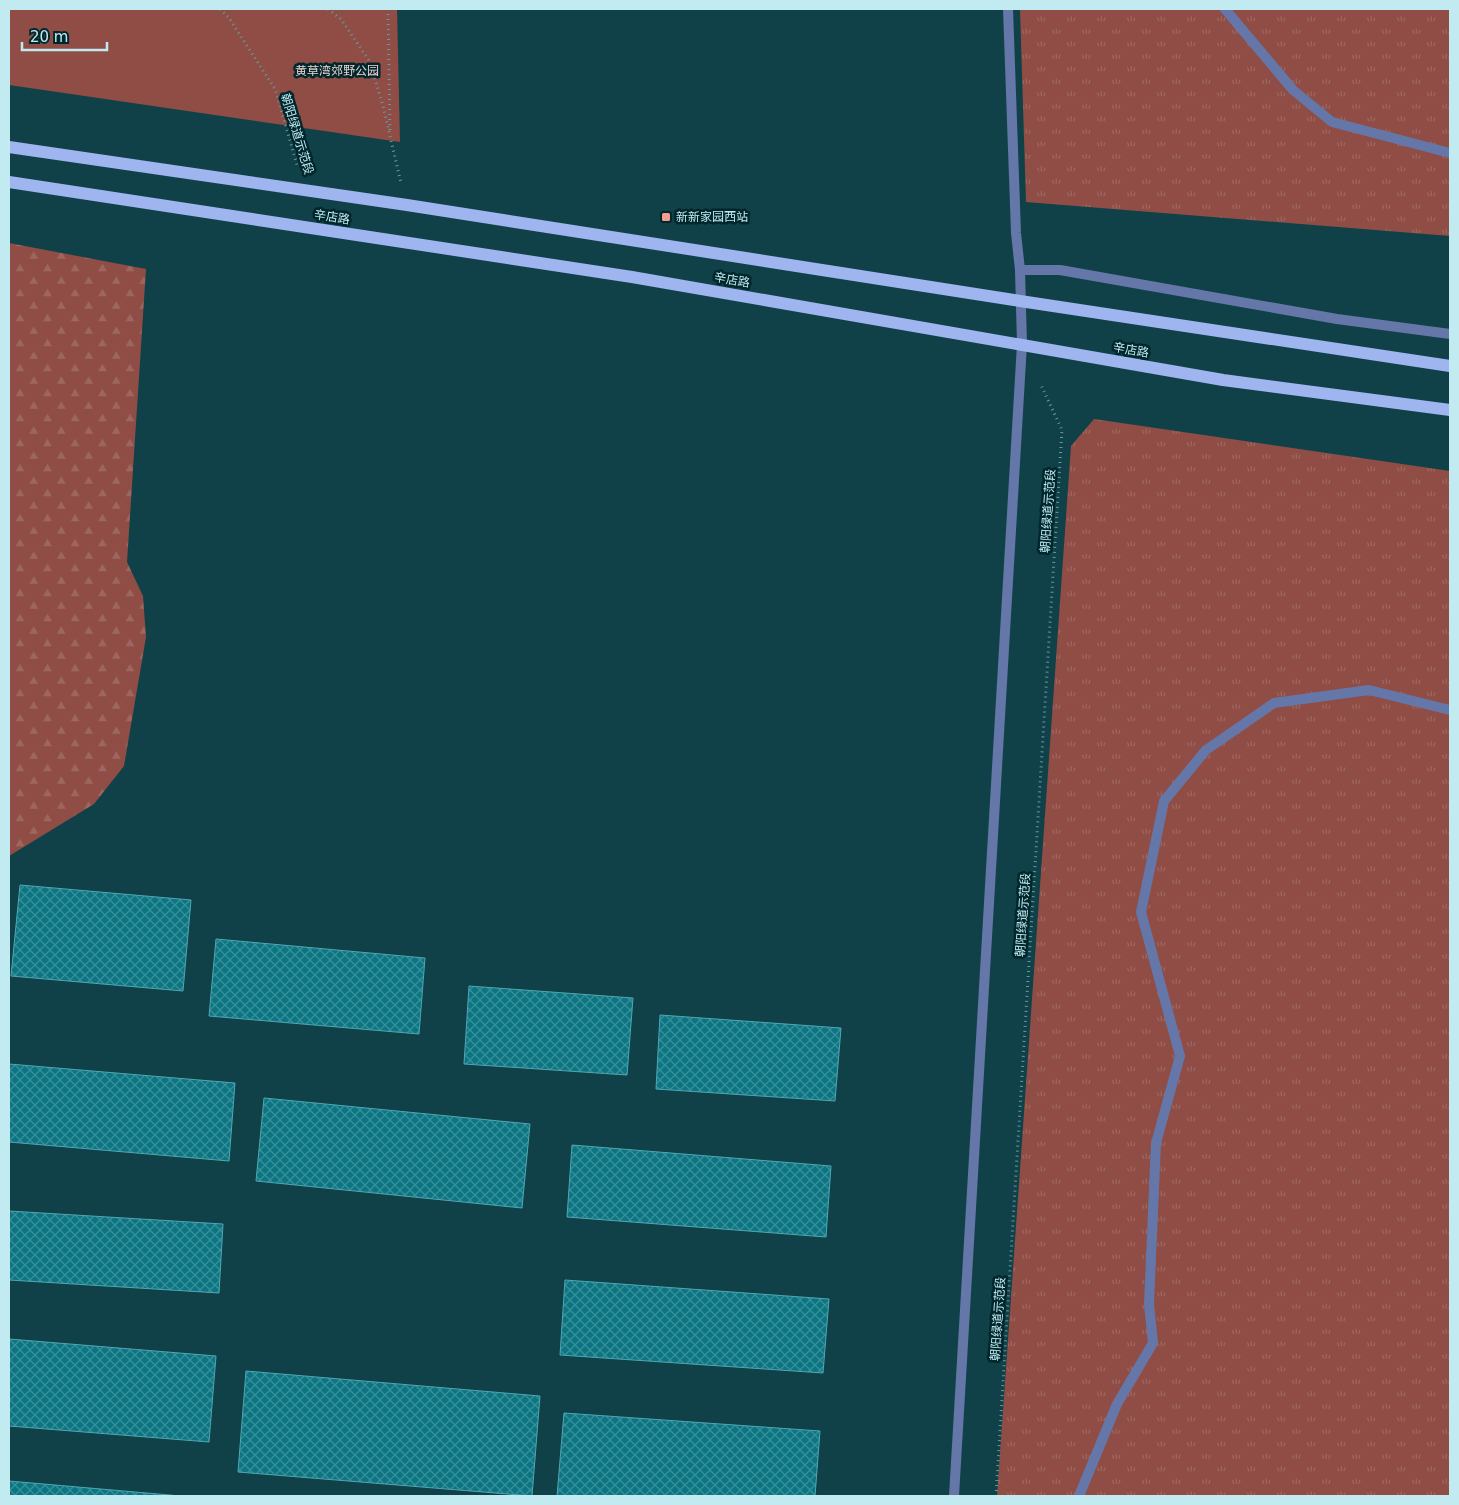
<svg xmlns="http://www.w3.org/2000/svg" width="1459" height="1505" viewBox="0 0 1459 1505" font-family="'DejaVu Sans','Noto Sans SC',sans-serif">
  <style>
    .grass { fill: url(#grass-tufts) }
    .forest { fill: url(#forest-firs) }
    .park { fill: #8f4d45 }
    .building { fill: url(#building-cross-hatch); stroke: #4fa7b4 }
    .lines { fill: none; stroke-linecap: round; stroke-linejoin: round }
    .path { stroke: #6b989f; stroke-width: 3; stroke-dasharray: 1 4; stroke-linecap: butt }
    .service { stroke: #6577a8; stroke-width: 10 }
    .minor { stroke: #6577a8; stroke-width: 10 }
    .primary { stroke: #9fb5f0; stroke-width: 12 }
    .poi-dot { fill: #f59c90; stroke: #00272c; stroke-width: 2 }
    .labels { text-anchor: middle; stroke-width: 5; stroke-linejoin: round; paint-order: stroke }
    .park-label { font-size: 12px; fill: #eed5d1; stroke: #00272c }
    .street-label { font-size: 12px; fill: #c1eaf1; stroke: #00272c }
    .poi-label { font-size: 12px; fill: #c1eaf1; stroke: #00272c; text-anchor: start }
  </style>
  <defs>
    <pattern id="grass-tufts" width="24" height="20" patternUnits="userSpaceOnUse" patternTransform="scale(1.25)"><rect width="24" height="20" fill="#8f4d45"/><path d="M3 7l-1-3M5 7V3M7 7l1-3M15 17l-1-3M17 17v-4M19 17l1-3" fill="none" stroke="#9d6760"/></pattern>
    <pattern id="forest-firs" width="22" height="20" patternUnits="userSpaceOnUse" patternTransform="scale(1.25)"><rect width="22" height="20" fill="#8f4d45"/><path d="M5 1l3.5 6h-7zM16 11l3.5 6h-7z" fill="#9d6760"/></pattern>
    <pattern id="building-cross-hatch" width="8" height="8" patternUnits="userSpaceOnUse" patternTransform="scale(1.25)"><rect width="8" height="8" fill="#0c7582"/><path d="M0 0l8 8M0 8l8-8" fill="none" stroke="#398f9a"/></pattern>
  </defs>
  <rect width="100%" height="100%" fill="#104148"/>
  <!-- grass -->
  <g class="grass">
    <path d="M 1020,9 L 1450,9 L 1450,236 L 1026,202 Z"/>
    <path d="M 1094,419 L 1450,471 L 1450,1496 L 997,1496 L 1071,446 Z"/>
  </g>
  <!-- forest -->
  <path class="forest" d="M 9,243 L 146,269 L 127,562 L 143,596 L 146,637 L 124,766 L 94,804 L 9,856 Z"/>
  <!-- park -->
  <path class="park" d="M 9,9 L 397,9 L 400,142 L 9,85 Z"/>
  <!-- building -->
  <g class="building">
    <path d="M 20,885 L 191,900 L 183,991 L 11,976 Z"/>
    <path d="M 216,939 L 425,958 L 419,1034 L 209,1016 Z"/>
    <path d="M 469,986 L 633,998 L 627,1075 L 464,1064 Z"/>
    <path d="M 660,1015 L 841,1028 L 835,1101 L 656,1089 Z"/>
    <path d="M 9,1064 L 235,1083 L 229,1161 L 9,1142 Z"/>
    <path d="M 264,1098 L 530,1124 L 522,1208 L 256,1181 Z"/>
    <path d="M 572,1145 L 831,1166 L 826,1237 L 567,1217 Z"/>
    <path d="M 9,1211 L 223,1224 L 219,1293 L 9,1280 Z"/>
    <path d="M 565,1280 L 829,1299 L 823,1373 L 560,1355 Z"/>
    <path d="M 9,1339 L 216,1356 L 209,1442 L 9,1426 Z"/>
    <path d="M 246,1371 L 540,1396 L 532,1496 L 238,1472 Z"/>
    <path d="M 564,1413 L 820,1431 L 815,1496 L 557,1496 Z"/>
    <path d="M 9,1481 L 181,1496 L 9,1496 Z"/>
  </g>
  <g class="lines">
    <!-- path -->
    <g class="path">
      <path d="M 220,9 L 229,18 L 275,89 L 298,168"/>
      <path d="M 328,9 L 341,19 L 370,62 L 383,106 L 401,183"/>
      <path d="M 388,9 L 390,132"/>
      <path d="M 996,1496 L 1062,430 L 1041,385"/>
    </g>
    <!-- service -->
    <g class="service">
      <path d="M 1225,9 L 1293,90 L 1332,122 L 1450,153"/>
      <path d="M 1020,270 L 1060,270 L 1337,319 L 1450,334"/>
      <path d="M 1079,1496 L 1117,1404 L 1153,1343 L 1149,1304 L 1156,1143 L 1180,1056 L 1141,912 L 1164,801 L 1206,750 L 1274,703 L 1369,690 L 1450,710"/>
    </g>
    <!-- minor -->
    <path class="minor" d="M 954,1496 L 1022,344 L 1020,270 L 1016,233 L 1008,9"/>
    <!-- primary -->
    <g class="primary">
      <path d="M 9,147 L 407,205 L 1020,301 L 1450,366"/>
      <path d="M 9,182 L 632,277 L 1223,380 L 1450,410"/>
    </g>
  </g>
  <!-- markers -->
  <rect class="poi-dot" x="661" y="212" width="10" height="10" rx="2.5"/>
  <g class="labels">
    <!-- park labels -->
    <g class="park-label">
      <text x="337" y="75">黄草湾郊野公园</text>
    </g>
    <!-- street labels -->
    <g class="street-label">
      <text transform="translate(297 134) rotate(73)" y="4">朝阳绿道示范段</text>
      <text transform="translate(332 217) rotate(9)" y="4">辛店路</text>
      <text transform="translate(732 280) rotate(10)" y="4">辛店路</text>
      <text transform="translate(1131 350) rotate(10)" y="4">辛店路</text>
      <text transform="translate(1048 511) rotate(-86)" y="4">朝阳绿道示范段</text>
      <text transform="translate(1023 915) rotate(-86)" y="4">朝阳绿道示范段</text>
      <text transform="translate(998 1319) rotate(-86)" y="4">朝阳绿道示范段</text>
    </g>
    <!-- poi labels -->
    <g class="poi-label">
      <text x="676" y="221">新新家园西站</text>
    </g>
  </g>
  <!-- border -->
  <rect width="1459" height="1505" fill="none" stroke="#c1eaf1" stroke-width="20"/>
  <!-- scale -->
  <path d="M22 42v8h85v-8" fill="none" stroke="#c1eaf1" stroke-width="2.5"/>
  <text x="30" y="42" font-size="15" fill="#c1eaf1" stroke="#00272c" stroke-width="4" paint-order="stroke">20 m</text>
</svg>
